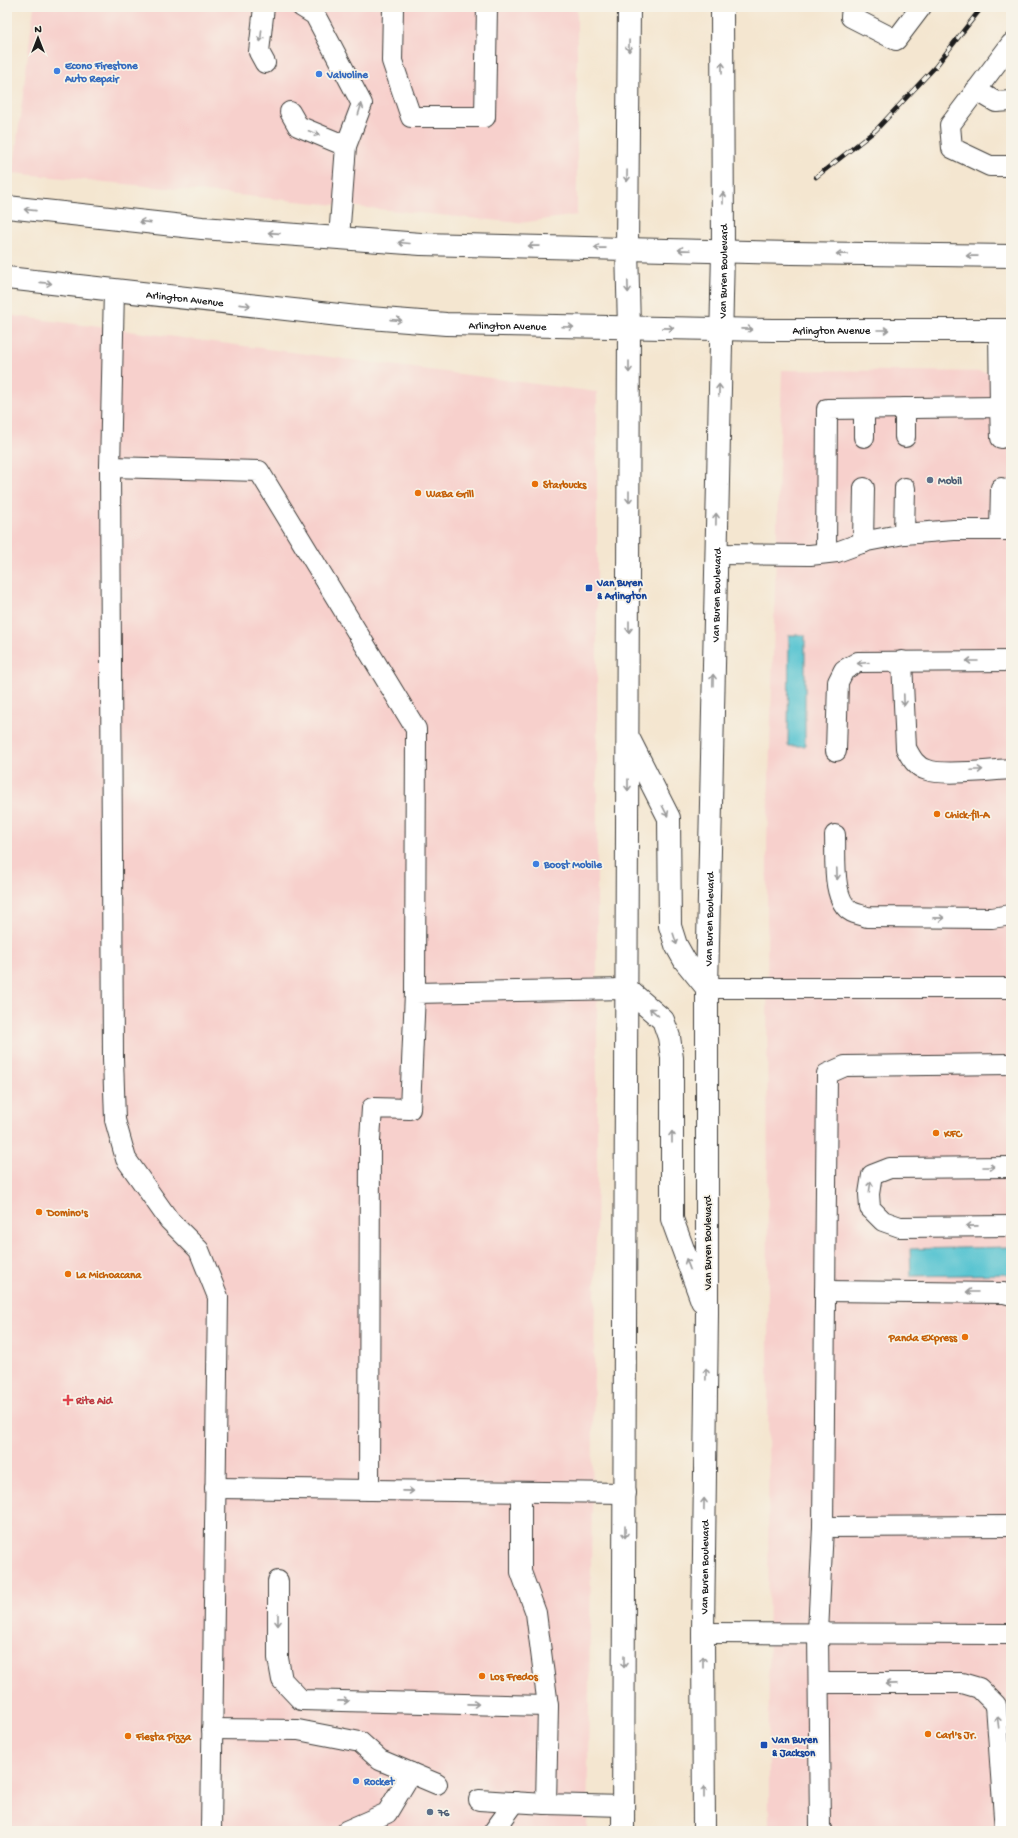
<svg xmlns="http://www.w3.org/2000/svg" width="1018" height="1838" viewBox="0 0 1018 1838" font-family="'Gochi Hand',sans-serif">
  <style>
    .built { fill: #f7d0cc }
    .water { fill: #58c4d1; stroke: #3a7076 }
    .lines { fill: none; stroke-linecap: round; stroke-linejoin: round }
    .lane-casing { stroke: #3c3a37; stroke-width: 22 }
    .primary-casing { stroke: #3c3a37; stroke-width: 24 }
    .lane { stroke: #fff; stroke-width: 20 }
    .primary { stroke: #fff; stroke-width: 22 }
    .rail-casing { stroke: #1c1c1c; stroke-width: 4.5 }
    .rail { stroke: #f7f3e8; stroke-width: 3; stroke-dasharray: 9; stroke-linecap: butt }
    .oneway { stroke: #999 }
    .shop-dot { fill: #3f7fe0; stroke: #f7f3e8; stroke-width: 1.5 }
    .service-dot { fill: #5c6f8a; stroke: #f7f3e8; stroke-width: 1.5 }
    .food-dot { fill: #e8710a; stroke: #f7f3e8; stroke-width: 1.5 }
    .transit-dot { fill: #1a4fb4; stroke: #f7f3e8; stroke-width: 1.5 }
    .health-dot { fill: #e0444e; stroke: #f7f3e8; stroke-width: 1.5 }
    .labels { text-anchor: middle; stroke-width: 3.5; stroke-linejoin: round; paint-order: stroke }
    .shop-label { font-size: 11px; font-weight: bold; fill: #366cbe; stroke: #f7f3e8; text-anchor: start }
    .street-label { font-size: 11px; fill: #1c1c1c; stroke: #f7f3e8 }
    .service-label { font-size: 11px; font-weight: bold; fill: #4e5e75; stroke: #f7f3e8; text-anchor: start }
    .food-label { font-size: 11px; font-weight: bold; fill: #c56008; stroke: #f7f3e8; text-anchor: start }
    .transit-label { font-size: 11px; font-weight: bold; fill: #164399; stroke: #f7f3e8; text-anchor: start }
    .health-label { font-size: 11px; font-weight: bold; fill: #be3a42; stroke: #f7f3e8; text-anchor: start }
  </style>
  <rect width="100%" height="100%" fill="#f7f3e8"/>
  <filter id="ink" filterUnits="userSpaceOnUse"><feTurbulence type="fractalNoise" baseFrequency=".025" numOctaves="2"/><feDisplacementMap in="SourceGraphic" scale="8" xChannelSelector="R" yChannelSelector="G"/><feConvolveMatrix kernelMatrix="1 2 1 2 8 2 1 2 1" color-interpolation-filters="sRGB"/></filter>
  <filter id="wash" filterUnits="userSpaceOnUse"><feTurbulence type="fractalNoise" baseFrequency=".012" numOctaves="4" result="noise"/><feDisplacementMap in="SourceGraphic" scale="16" xChannelSelector="R" yChannelSelector="G"/><feGaussianBlur stdDeviation="0.9" result="paint"/><feColorMatrix in="noise" values="0 0 0 0 0 0 0 0 0 0 0 0 0 0 0 0 0 1.4 0 .05"/><feComposite in="paint" operator="in"/></filter>
  <g filter="url(#wash)">
    <rect width="100%" height="100%" fill="#f4e6d0"/>
    <!-- built -->
    <g class="built">
      <path d="M 34,7 L 577,7 L 577,215 L 520,223 L 13,173 Z"/>
      <path d="M 7,315 L 597,392 L 597,1167 L 587,1831 L 7,1831 Z"/>
      <path d="M 782,370 L 1011,372 L 1011,1831 L 769,1831 L 767,843 Z"/>
    </g>
    <!-- water -->
    <g class="water">
      <path d="M 789,635 L 805,635 L 805,746 L 788,746 Z"/>
      <path d="M 1011,1247 L 1011,1274 L 911,1276 L 910,1249 Z"/>
    </g>
  </g>
  <g filter="url(#ink)">
    <g class="lines">
      <!-- lane casing -->
      <g class="lane-casing">
        <g id="lane">
          <path d="M 264,7 L 259,52 L 265,63"/>
          <path d="M 302,7 L 315,15 L 362,104 L 346,146 L 339,238"/>
          <path d="M 393,7 L 392,61 L 411,117 L 485,117 L 487,7"/>
          <path d="M 852,7 L 851,17 L 896,40 L 921,7"/>
          <path d="M 1011,44 L 950,125 L 952,148 L 990,166 L 1011,166"/>
          <path d="M 976,90 L 996,102 L 1011,101"/>
          <path d="M 290,112 L 298,126 L 346,146"/>
          <path d="M 114,290 L 110,467 L 113,1058 L 115,1120 L 126,1159 L 169,1220 L 199,1250 L 218,1297 L 211,1831"/>
          <path d="M 999,330 L 1000,407 L 1011,409"/>
          <path d="M 905,408 L 905,437"/>
          <path d="M 864,409 L 864,437"/>
          <path d="M 110,467 L 259,471 L 416,729 L 415,993"/>
          <path d="M 1000,530 L 1001,488"/>
          <path d="M 904,534 L 905,488"/>
          <path d="M 863,543 L 864,488"/>
          <path d="M 826,553 L 827,409 L 1000,407 L 1001,438"/>
          <path d="M 716,554 L 810,555 L 837,552 L 867,541 L 904,534 L 954,530 L 1011,530"/>
          <path d="M 902,661 L 906,748 C 911,758 916,767 927,770 C 944,776 991,770 1011,769"/>
          <path d="M 836,751 L 838,682 L 844,670 L 858,662 L 1011,661"/>
          <path d="M 835,835 C 836,856 831,901 852,912 C 856,914 862,915 867,917 L 992,918 L 1011,915"/>
          <path d="M 707,988 L 1011,988"/>
          <path d="M 1011,1167 L 890,1168 L 872,1175 L 869,1194 L 870,1208 L 883,1221 L 900,1227 L 1011,1226"/>
          <path d="M 825,1291 L 1004,1293 L 1011,1295"/>
          <path d="M 215,1488 L 626,1493"/>
          <path d="M 369,1490 L 370,1140 L 372,1108 L 410,1109 L 415,993 L 627,989"/>
          <path d="M 521,1492 L 521,1572 L 536,1613 L 548,1706 L 546,1804 L 623,1806"/>
          <path d="M 823,1527 L 1011,1526"/>
          <path d="M 278,1581 L 278,1658 L 282,1680 L 301,1700 L 548,1706"/>
          <path d="M 703,1633 L 1011,1634"/>
          <path d="M 819,1683 L 962,1683 L 979,1688 L 996,1705 L 1005,1831"/>
          <path d="M 212,1729 L 298,1730 L 360,1742 L 380,1760 L 437,1784"/>
          <path d="M 479,1800 L 546,1804"/>
          <path d="M 346,1831 L 387,1813 L 411,1773"/>
          <path d="M 494,1831 L 515,1802"/>
          <path d="M 822,1831 L 820,1828 L 818,1633 L 823,1527 L 827,1074 L 845,1066 L 1011,1064"/>
        </g>
      </g>
      <!-- primary casing -->
      <g class="primary-casing">
        <g id="primary">
          <path d="M 7,207 L 202,228 L 421,244 L 792,253 L 1011,256"/>
          <path id="s1" d="M 7,278 L 357,317 L 446,324 L 774,330 L 1011,330"/>
          <path d="M 630,741 L 669,818 L 670,926 L 676,945 L 685,961 L 707,988"/>
          <path d="M 627,989 L 663,1020 L 669,1037 L 672,1058 L 672,1219 L 702,1301"/>
          <path d="M 623,1831 L 629,328 L 627,248 L 629,7"/>
          <path id="s2" d="M 704,1831 L 703,1633 L 707,1313 L 707,988 L 723,251 L 722,7"/>
        </g>
      </g>
      <!-- lane -->
      <use href="#lane" class="lane"/>
      <!-- primary -->
      <use href="#primary" class="primary"/>
      <!-- rail casing -->
      <g class="rail-casing">
        <path id="rail" d="M 816,177 L 876,130 L 936,66 L 982,7"/>
      </g>
      <!-- rail -->
      <use href="#rail" class="rail"/>
    </g>
    <!-- one-way arrows -->
    <defs><path id="oneway-shaft" d="M-6 0H5M1.5-3L5.5 0L1.5 3" fill="none" stroke-width="1.6" stroke-linecap="round" stroke-linejoin="round"/></defs>
    <g class="oneway">
      <use href="#oneway-shaft" transform="translate(261 36) rotate(96)"/>
      <use href="#oneway-shaft" transform="translate(629 46) rotate(91)"/>
      <use href="#oneway-shaft" transform="translate(722 68) rotate(-90)"/>
      <use href="#oneway-shaft" transform="translate(360 109) rotate(-73)"/>
      <use href="#oneway-shaft" transform="translate(314 133) rotate(22)"/>
      <use href="#oneway-shaft" transform="translate(627 176) rotate(91)"/>
      <use href="#oneway-shaft" transform="translate(723 198) rotate(-90)"/>
      <use href="#oneway-shaft" transform="translate(30 210) rotate(-174)"/>
      <use href="#oneway-shaft" transform="translate(145 222) rotate(-174)"/>
      <use href="#oneway-shaft" transform="translate(274 233) rotate(-176)"/>
      <use href="#oneway-shaft" transform="translate(404 243) rotate(-175)"/>
      <use href="#oneway-shaft" transform="translate(534 246) rotate(-179)"/>
      <use href="#oneway-shaft" transform="translate(600 248) rotate(-179)"/>
      <use href="#oneway-shaft" transform="translate(684 250) rotate(-178)"/>
      <use href="#oneway-shaft" transform="translate(842 254) rotate(-179)"/>
      <use href="#oneway-shaft" transform="translate(972 256) rotate(-179)"/>
      <use href="#oneway-shaft" transform="translate(46 283) rotate(6)"/>
      <use href="#oneway-shaft" transform="translate(628 287) rotate(88)"/>
      <use href="#oneway-shaft" transform="translate(245 305) rotate(6)"/>
      <use href="#oneway-shaft" transform="translate(396 320) rotate(4)"/>
      <use href="#oneway-shaft" transform="translate(568 327) rotate(2)"/>
      <use href="#oneway-shaft" transform="translate(668 328) rotate(1)"/>
      <use href="#oneway-shaft" transform="translate(747 329) rotate(1)"/>
      <use href="#oneway-shaft" transform="translate(883 330)"/>
      <use href="#oneway-shaft" transform="translate(629 367) rotate(90)"/>
      <use href="#oneway-shaft" transform="translate(719 390) rotate(-89)"/>
      <use href="#oneway-shaft" transform="translate(629 497) rotate(90)"/>
      <use href="#oneway-shaft" transform="translate(716 519) rotate(-89)"/>
      <use href="#oneway-shaft" transform="translate(629 627) rotate(90)"/>
      <use href="#oneway-shaft" transform="translate(972 661) rotate(-180)"/>
      <use href="#oneway-shaft" transform="translate(863 663) rotate(175)"/>
      <use href="#oneway-shaft" transform="translate(713 680) rotate(-89)"/>
      <use href="#oneway-shaft" transform="translate(904 700) rotate(88)"/>
      <use href="#oneway-shaft" transform="translate(977 770) rotate(-3)"/>
      <use href="#oneway-shaft" transform="translate(628 785) rotate(90)"/>
      <use href="#oneway-shaft" transform="translate(665 811) rotate(63)"/>
      <use href="#oneway-shaft" transform="translate(837 874) rotate(88)"/>
      <use href="#oneway-shaft" transform="translate(939 918) rotate(1)"/>
      <use href="#oneway-shaft" transform="translate(675 939) rotate(72)"/>
      <use href="#oneway-shaft" transform="translate(654 1012) rotate(-139)"/>
      <use href="#oneway-shaft" transform="translate(672 1137) rotate(-90)"/>
      <use href="#oneway-shaft" transform="translate(989 1167)"/>
      <use href="#oneway-shaft" transform="translate(870 1187) rotate(-82)"/>
      <use href="#oneway-shaft" transform="translate(972 1226) rotate(179)"/>
      <use href="#oneway-shaft" transform="translate(688 1264) rotate(-111)"/>
      <use href="#oneway-shaft" transform="translate(972 1292) rotate(-180)"/>
      <use href="#oneway-shaft" transform="translate(706 1374) rotate(-89)"/>
      <use href="#oneway-shaft" transform="translate(408 1491) rotate(1)"/>
      <use href="#oneway-shaft" transform="translate(704 1504) rotate(-89)"/>
      <use href="#oneway-shaft" transform="translate(625 1532) rotate(90)"/>
      <use href="#oneway-shaft" transform="translate(278 1620) rotate(90)"/>
      <use href="#oneway-shaft" transform="translate(624 1662) rotate(90)"/>
      <use href="#oneway-shaft" transform="translate(703 1662) rotate(-90)"/>
      <use href="#oneway-shaft" transform="translate(891 1684) rotate(179)"/>
      <use href="#oneway-shaft" transform="translate(343 1701) rotate(1)"/>
      <use href="#oneway-shaft" transform="translate(473 1704) rotate(1)"/>
      <use href="#oneway-shaft" transform="translate(998 1722) rotate(-97)"/>
      <use href="#oneway-shaft" transform="translate(704 1792) rotate(-90)"/>
    </g>
  </g>
  <!-- markers -->
  <g class="shop-dot">
    <circle cx="57" cy="71" r="4"/>
    <circle cx="319" cy="74" r="4"/>
    <circle cx="536" cy="864" r="4"/>
    <circle cx="356" cy="1781" r="4"/>
  </g>
  <g class="service-dot">
    <circle cx="930" cy="480" r="4"/>
    <circle cx="430" cy="1812" r="4"/>
  </g>
  <g class="food-dot">
    <circle cx="535" cy="484" r="4"/>
    <circle cx="418" cy="493" r="4"/>
    <circle cx="937" cy="814" r="4"/>
    <circle cx="936" cy="1133" r="4"/>
    <circle cx="39" cy="1212" r="4"/>
    <circle cx="68" cy="1274" r="4"/>
    <circle cx="965" cy="1337" r="4"/>
    <circle cx="482" cy="1676" r="4"/>
    <circle cx="928" cy="1734" r="4"/>
    <circle cx="128" cy="1736" r="4"/>
  </g>
  <g class="transit-dot">
    <rect x="585" y="584" width="8" height="8" rx="2"/>
    <rect x="760" y="1741" width="8" height="8" rx="2"/>
  </g>
  <path class="health-dot" d="M66 1394h4v4h4v4h-4v4h-4v-4h-4v-4h4z"/>
  <g class="labels">
    <!-- shop labels -->
    <g class="shop-label">
      <text x="65" y="69">Econo Firestone<tspan x="65" dy="13">Auto Repair</tspan></text>
      <text x="327" y="78">Valvoline</text>
      <text x="544" y="868">Boost Mobile</text>
      <text x="364" y="1785">Rocket</text>
    </g>
    <!-- street labels -->
    <g class="street-label">
      <text dy="4" stroke="none"><textPath href="#s2" startOffset="1560">Van Buren Boulevard</textPath></text>
      <text dy="4" stroke="none"><textPath href="#s1" startOffset="179">Arlington Avenue</textPath></text>
      <text dy="4" stroke="none"><textPath href="#s1" startOffset="503">Arlington Avenue</textPath></text>
      <text dy="4" stroke="none"><textPath href="#s1" startOffset="827">Arlington Avenue</textPath></text>
      <text dy="4" stroke="none"><textPath href="#s2" startOffset="1236">Van Buren Boulevard</textPath></text>
      <text dy="4" stroke="none"><textPath href="#s2" startOffset="912">Van Buren Boulevard</textPath></text>
      <text transform="translate(707 1243) rotate(-90)" y="4">Van Buren Boulevard</text>
      <text dy="4" stroke="none"><textPath href="#s2" startOffset="264">Van Buren Boulevard</textPath></text>
    </g>
    <!-- service labels -->
    <g class="service-label">
      <text x="938" y="484">Mobil</text>
      <text x="438" y="1816">76</text>
    </g>
    <!-- food labels -->
    <g class="food-label">
      <text x="543" y="488">Starbucks</text>
      <text x="426" y="497">WaBa Grill</text>
      <text x="945" y="818">Chick-fil-A</text>
      <text x="944" y="1137">KFC</text>
      <text x="47" y="1216">Domino's</text>
      <text x="76" y="1278">La Michoacana</text>
      <text x="957" y="1341" text-anchor="end">Panda Express</text>
      <text x="490" y="1680">Los Fredos</text>
      <text x="936" y="1738">Carl's Jr.</text>
      <text x="136" y="1740">Fiesta Pizza</text>
    </g>
    <!-- transit labels -->
    <g class="transit-label">
      <text x="597" y="586">Van Buren<tspan x="597" dy="13">&amp; Arlington</tspan></text>
      <text x="772" y="1743">Van Buren<tspan x="772" dy="13">&amp; Jackson</tspan></text>
    </g>
    <!-- health labels -->
    <g class="health-label">
      <text x="76" y="1404">Rite Aid</text>
    </g>
  </g>
  <!-- margin -->
  <rect width="1018" height="1838" fill="none" stroke="#f7f3e8" stroke-width="24"/>
  <!-- north arrow -->
  <g transform="translate(38 38)" stroke="#f7f3e8" stroke-width="3" paint-order="stroke">
  <path d="M0-3L7 15L0 10L-7 15Z" fill="#1c1c1c"/>
  <text y="-6" font-size="11" font-weight="bold" text-anchor="middle" fill="#1c1c1c">N</text>
  </g>
</svg>
